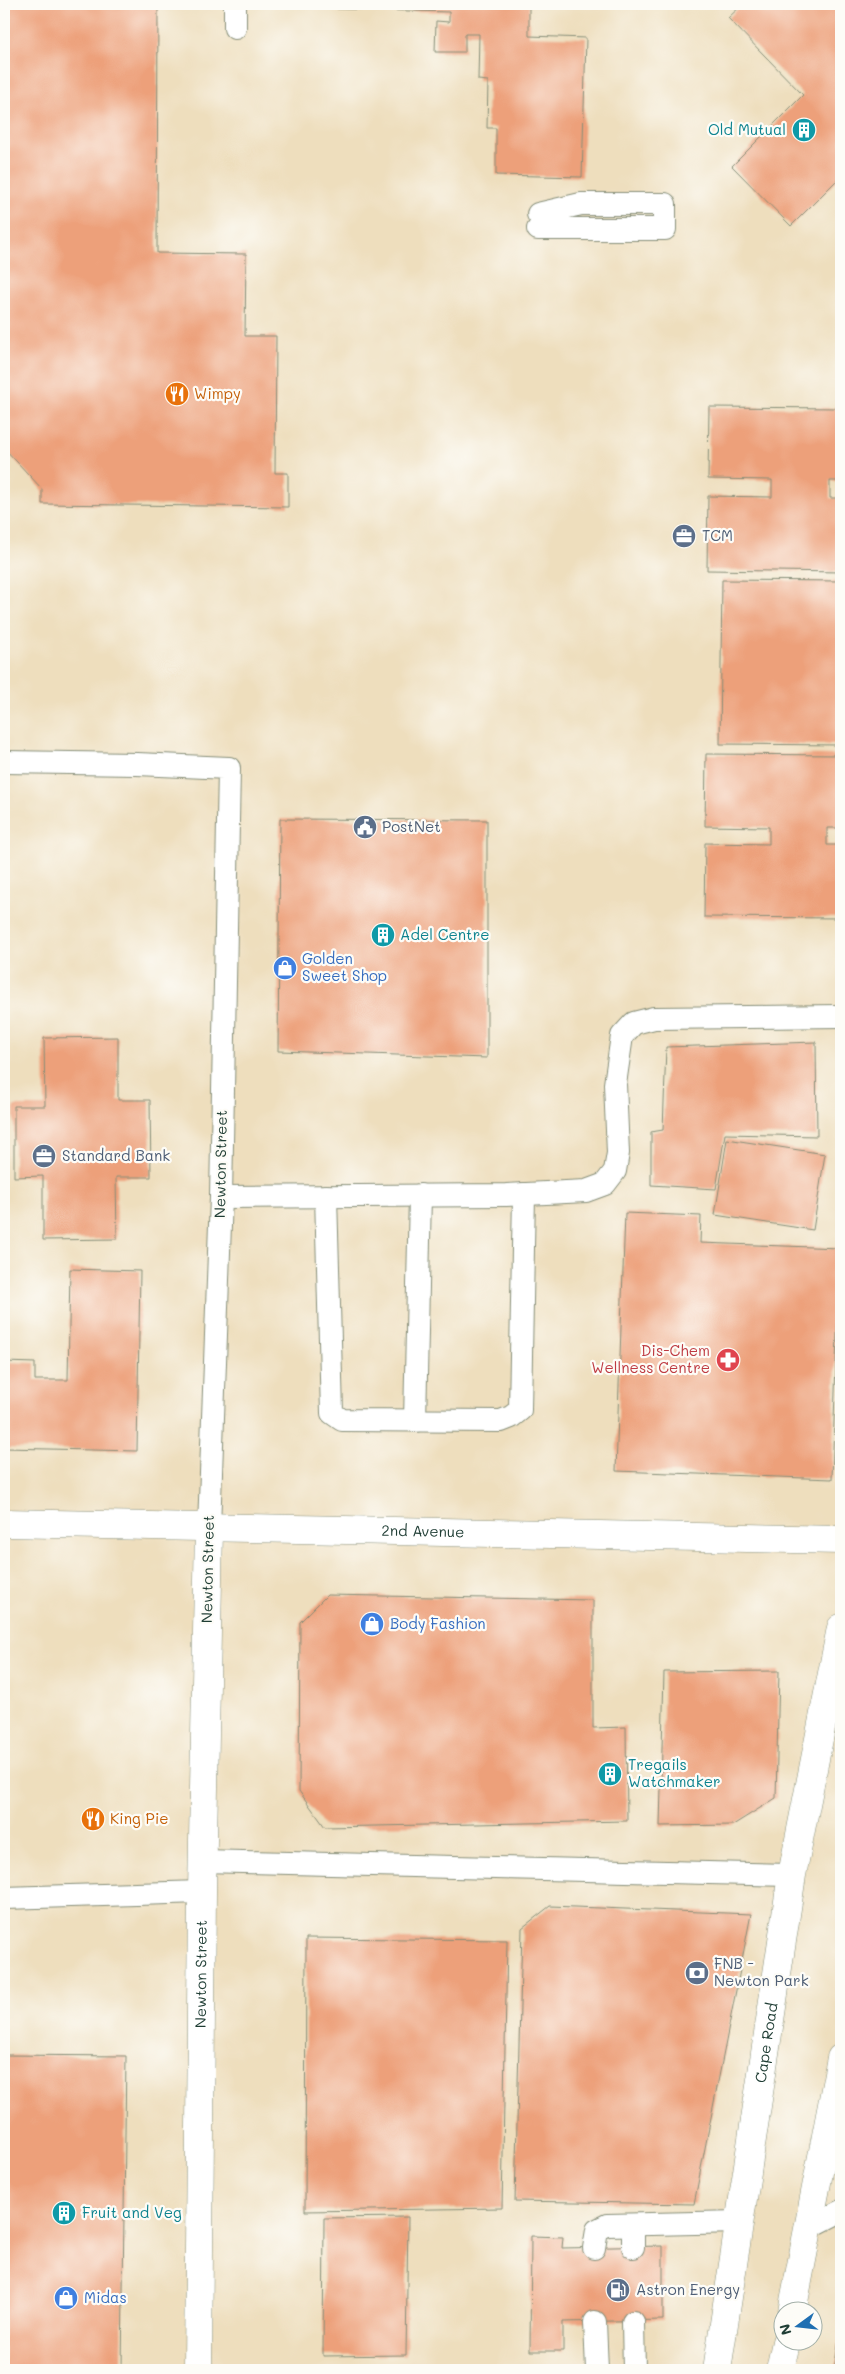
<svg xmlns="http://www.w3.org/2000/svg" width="845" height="2374" viewBox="0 0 845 2374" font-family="Mali,sans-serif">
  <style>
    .building { fill: #eda07a }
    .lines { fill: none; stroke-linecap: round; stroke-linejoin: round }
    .service-casing { stroke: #868e78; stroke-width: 24 }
    .minor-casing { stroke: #868e78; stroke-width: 29 }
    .primary-casing { stroke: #868e78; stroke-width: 29 }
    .service { stroke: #fff; stroke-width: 22 }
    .minor { stroke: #fff; stroke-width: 28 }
    .primary { stroke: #fff; stroke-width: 28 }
    .labels { text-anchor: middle; stroke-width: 4.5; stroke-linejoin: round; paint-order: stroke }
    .culture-label { font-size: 15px; fill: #0d838f; stroke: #fdfcf7; text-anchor: start }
    .food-label { font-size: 15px; fill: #c56008; stroke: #fdfcf7; text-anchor: start }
    .service-label { font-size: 15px; fill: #4e5e75; stroke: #fdfcf7; text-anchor: start }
    .shop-label { font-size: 15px; fill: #366cbe; stroke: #fdfcf7; text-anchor: start }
    .street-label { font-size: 15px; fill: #1f3d34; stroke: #fdfcf7 }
    .health-label { font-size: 15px; fill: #be3a42; stroke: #fdfcf7; text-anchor: end }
  </style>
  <rect width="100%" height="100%" fill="#fdfcf7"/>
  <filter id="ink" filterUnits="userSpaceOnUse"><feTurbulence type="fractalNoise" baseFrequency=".02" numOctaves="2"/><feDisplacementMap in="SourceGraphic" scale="10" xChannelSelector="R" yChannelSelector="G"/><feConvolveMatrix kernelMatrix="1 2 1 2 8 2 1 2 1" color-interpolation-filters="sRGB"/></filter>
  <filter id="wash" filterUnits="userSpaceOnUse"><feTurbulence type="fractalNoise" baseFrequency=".0096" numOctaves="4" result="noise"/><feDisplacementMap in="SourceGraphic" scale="20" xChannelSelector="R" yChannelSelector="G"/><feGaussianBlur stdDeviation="1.12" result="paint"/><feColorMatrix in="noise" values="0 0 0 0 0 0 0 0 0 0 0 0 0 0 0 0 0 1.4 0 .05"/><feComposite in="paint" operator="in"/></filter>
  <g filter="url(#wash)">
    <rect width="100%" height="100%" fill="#eedebd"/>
    <g id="blocks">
      <!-- building -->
      <g class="building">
        <path d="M 4,4 L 158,4 L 157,253 L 246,254 L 245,336 L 276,336 L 275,473 L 288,473 L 288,507 L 42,504 L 42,489 L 4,448 Z"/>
        <path d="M 337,4 L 529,4 L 529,36 L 586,38 L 582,177 L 496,175 L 496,128 L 487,128 L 488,81 L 478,80 L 479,34 L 465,34 L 465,52 L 435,52 L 436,21 L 449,22 L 449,12 L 337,9 Z"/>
        <path d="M 743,4 L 833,4 L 841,12 L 841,176 L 791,226 L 732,166 L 803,95 L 728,18 Z"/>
        <path d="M 709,407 L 841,408 L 841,481 L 830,481 L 830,498 L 841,498 L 841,572 L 707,570 L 708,496 L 772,497 L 772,480 L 708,479 Z"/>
        <path d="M 722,580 L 841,581 L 841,745 L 720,744 Z"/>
        <path d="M 706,754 L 841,755 L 841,828 L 827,828 L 827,845 L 841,845 L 841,918 L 704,917 L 705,843 L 769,844 L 769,827 L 705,826 Z"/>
        <path d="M 280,819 L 487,820 L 487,1058 L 278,1051 Z"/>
        <path d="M 118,1037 L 118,1100 L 150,1100 L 151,1177 L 116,1177 L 117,1239 L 43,1240 L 43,1176 L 14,1177 L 14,1106 L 45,1106 L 44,1038 Z"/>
        <path d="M 816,1042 L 817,1136 L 725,1134 L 716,1189 L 651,1185 L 651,1132 L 663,1130 L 666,1047 Z"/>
        <path d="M 727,1139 L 825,1154 L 813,1230 L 715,1215 Z"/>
        <path d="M 625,1213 L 701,1216 L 700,1243 L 840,1248 L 832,1479 L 616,1471 Z"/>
        <path d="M 70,1269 L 140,1271 L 137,1451 L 4,1448 L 4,1362 L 35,1363 L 35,1380 L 68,1380 Z"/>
        <path d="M 327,1595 L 593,1600 L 593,1728 L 626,1727 L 627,1821 L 325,1827 L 299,1791 L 300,1622 Z"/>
        <path d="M 779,1671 L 776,1798 L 733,1825 L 660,1826 L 664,1672 Z"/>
        <path d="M 550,1906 L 751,1914 L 694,2204 L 515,2201 L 522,1928 Z"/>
        <path d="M 306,1938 L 507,1940 L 502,2208 L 305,2211 Z"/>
        <path d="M 4,2055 L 126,2056 L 122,2370 L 4,2370 Z"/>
        <path d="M 408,2217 L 406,2355 L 323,2356 L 324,2218 Z"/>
        <path d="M 531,2236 L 563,2237 L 562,2248 L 663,2246 L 663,2320 L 563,2322 L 563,2351 L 530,2351 Z"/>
        <path d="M 840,2332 L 841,2370 L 834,2370 Z"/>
      </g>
    </g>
  </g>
  <g filter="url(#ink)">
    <use href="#blocks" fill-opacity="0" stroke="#868e78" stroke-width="1"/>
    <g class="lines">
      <!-- service casing -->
      <g class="service-casing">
        <g id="service">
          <path d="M 235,28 L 235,4"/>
          <path d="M 538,214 L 581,204 L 665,204 L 665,229 L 538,229"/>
          <path d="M 4,762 L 137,764 L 229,768 L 221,1197 L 209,1528"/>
          <path d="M 326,1196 L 332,1413 L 342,1420 L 501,1421 L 511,1417 L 520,1410 L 524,1194"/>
          <path d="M 221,1197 L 506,1195 L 586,1191 L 605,1184 L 615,1171 L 618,1153 L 615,1084 L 622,1036 L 634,1023 L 654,1018 L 841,1016"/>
          <path d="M 415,1421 L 420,1195"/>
          <path d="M 203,1861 L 792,1875"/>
          <path d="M 4,1898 L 202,1892"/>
          <path d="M 633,2225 L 633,2247"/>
          <path d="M 808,2228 L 841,2211"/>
          <path d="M 594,2248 L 597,2230 L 607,2225 L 739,2222"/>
          <path d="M 595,2322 L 597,2370"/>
          <path d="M 633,2322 L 634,2370"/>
        </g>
      </g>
      <!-- minor casing -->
      <g class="minor-casing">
        <g id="minor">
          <path id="s1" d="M 4,1523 L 841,1540"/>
          <path id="s2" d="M 198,2370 L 202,1892 L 209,1528"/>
        </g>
      </g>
      <!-- primary casing -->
      <g class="primary-casing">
        <g id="primary">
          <path d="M 792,2312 L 841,2058"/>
          <path id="s3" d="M 717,2370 L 792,1875 L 841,1628"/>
          <path d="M 780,2370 L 786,2342"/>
        </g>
      </g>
      <!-- service -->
      <use href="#service" class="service"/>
      <!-- minor -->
      <use href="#minor" class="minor"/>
      <!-- primary -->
      <use href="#primary" class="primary"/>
    </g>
  </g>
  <!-- icons -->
  <defs>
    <g id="building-disc" transform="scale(1.25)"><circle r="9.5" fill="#0f9aa8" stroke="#fdfcf7"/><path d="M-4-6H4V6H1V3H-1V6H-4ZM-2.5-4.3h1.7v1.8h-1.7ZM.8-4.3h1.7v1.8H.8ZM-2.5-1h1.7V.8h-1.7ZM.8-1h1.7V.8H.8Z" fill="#fff"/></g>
    <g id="restaurant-disc" transform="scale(1.25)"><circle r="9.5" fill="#e8710a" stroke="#fdfcf7"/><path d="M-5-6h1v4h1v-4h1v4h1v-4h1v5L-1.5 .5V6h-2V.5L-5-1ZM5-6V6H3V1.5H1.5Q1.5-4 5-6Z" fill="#fff"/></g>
    <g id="office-disc" transform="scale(1.25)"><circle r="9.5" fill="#5c6f8a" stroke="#fdfcf7"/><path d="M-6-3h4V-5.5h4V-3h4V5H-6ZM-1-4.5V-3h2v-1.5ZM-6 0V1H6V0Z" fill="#fff"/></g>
    <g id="civic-disc" transform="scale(1.25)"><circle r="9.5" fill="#5c6f8a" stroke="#fdfcf7"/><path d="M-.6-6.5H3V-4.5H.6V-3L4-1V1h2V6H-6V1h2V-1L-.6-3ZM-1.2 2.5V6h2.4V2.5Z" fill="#fff"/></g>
    <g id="shop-disc" transform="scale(1.25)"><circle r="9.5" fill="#3f7fe0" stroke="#fdfcf7"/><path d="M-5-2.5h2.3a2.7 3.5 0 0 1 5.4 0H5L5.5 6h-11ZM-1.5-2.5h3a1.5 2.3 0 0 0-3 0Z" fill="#fff"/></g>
    <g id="pharmacy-disc" transform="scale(1.25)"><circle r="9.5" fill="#e0444e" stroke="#fdfcf7"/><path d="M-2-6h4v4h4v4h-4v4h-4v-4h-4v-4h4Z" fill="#fff"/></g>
    <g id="bank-disc" transform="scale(1.25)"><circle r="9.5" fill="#5c6f8a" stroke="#fdfcf7"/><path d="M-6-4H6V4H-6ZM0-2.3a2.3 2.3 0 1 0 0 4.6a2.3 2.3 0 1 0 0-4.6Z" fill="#fff"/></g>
    <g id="fuel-disc" transform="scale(1.25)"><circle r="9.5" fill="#5c6f8a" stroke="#fdfcf7"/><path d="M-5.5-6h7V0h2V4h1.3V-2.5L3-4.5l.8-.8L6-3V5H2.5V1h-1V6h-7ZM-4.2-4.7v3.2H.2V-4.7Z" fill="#fff"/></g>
  </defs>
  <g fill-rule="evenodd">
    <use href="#building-disc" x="804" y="130"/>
    <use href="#restaurant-disc" x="177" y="394"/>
    <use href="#office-disc" x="684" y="536"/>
    <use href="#civic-disc" x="365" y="827"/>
    <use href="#building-disc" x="383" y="935"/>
    <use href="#shop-disc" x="285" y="968"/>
    <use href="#office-disc" x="44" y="1156"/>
    <use href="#pharmacy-disc" x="728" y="1360"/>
    <use href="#shop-disc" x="372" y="1624"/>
    <use href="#building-disc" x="610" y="1774"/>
    <use href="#restaurant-disc" x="93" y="1819"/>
    <use href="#bank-disc" x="697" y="1973"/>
    <use href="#building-disc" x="64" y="2213"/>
    <use href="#fuel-disc" x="618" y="2290"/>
    <use href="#shop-disc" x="66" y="2298"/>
  </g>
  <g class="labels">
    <!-- culture labels -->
    <g class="culture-label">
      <text x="786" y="135" text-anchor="end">Old Mutual</text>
      <text x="400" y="940">Adel Centre</text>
      <text x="628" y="1770">Tregails<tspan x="628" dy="17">Watchmaker</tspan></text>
      <text x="82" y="2218">Fruit and Veg</text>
    </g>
    <!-- food labels -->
    <g class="food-label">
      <text x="194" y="399">Wimpy</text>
      <text x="110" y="1824">King Pie</text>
    </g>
    <!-- service labels -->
    <g class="service-label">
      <text x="702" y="541">TCM</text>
      <text x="382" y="832">PostNet</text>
      <text x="62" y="1161">Standard Bank</text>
      <text x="714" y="1969">FNB -<tspan x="714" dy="17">Newton Park</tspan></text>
      <text x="636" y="2295">Astron Energy</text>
    </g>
    <!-- shop labels -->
    <g class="shop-label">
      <text x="302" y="964">Golden<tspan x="302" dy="17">Sweet Shop</tspan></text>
      <text x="390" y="1629">Body Fashion</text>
      <text x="84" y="2303">Midas</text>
    </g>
    <!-- street labels -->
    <g class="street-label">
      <text transform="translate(221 1164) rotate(-89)" y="5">Newton Street</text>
      <text dy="5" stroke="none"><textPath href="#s1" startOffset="419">2nd Avenue</textPath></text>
      <text transform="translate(208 1569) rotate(-89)" y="5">Newton Street</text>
      <text dy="5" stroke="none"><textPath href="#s2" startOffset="396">Newton Street</textPath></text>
      <text dy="5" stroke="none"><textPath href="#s3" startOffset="331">Cape Road</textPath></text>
    </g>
    <!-- health labels -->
    <g class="health-label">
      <text x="710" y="1356">Dis-Chem<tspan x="710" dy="17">Wellness Centre</tspan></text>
    </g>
  </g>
  <!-- margin -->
  <rect width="845" height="2374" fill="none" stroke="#fdfcf7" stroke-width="20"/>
  <!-- north arrow -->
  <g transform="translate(798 2326) rotate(255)"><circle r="24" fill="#fdfcf7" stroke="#a4b0a9"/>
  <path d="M0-4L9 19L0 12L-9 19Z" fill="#1f6fb2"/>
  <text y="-8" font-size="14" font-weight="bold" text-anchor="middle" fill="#1f3d34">N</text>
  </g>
</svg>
